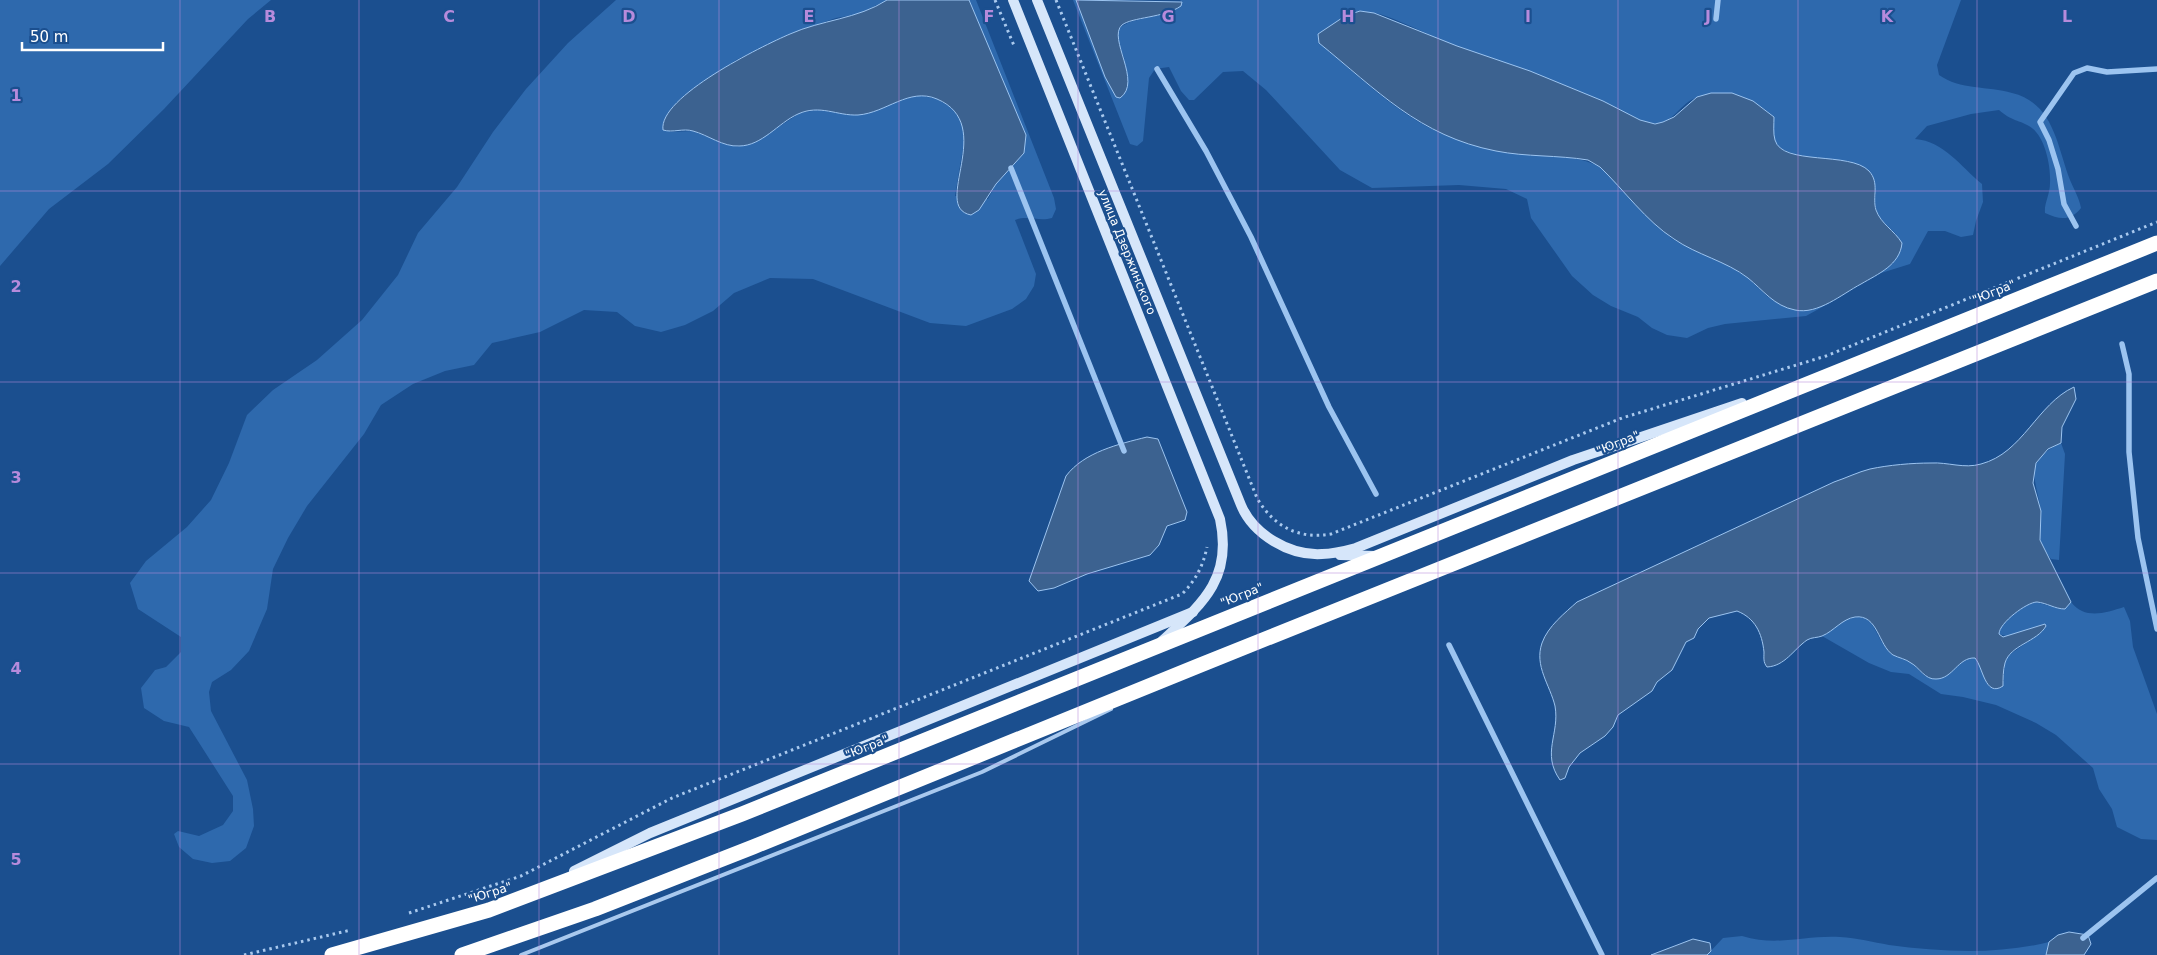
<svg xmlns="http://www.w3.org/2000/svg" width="2157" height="955" viewBox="0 0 2157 955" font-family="'DejaVu Sans',sans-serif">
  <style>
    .green { fill: #2e69ad }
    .water { fill: #3c6290; stroke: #9cc4f0 }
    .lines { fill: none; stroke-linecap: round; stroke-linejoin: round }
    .stream { stroke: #9cc4f0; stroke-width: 5.5 }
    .path { stroke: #a9c9ee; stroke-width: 3; stroke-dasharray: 2.5 4; stroke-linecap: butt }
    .lane { stroke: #a9c9ee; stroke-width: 4 }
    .secondary { stroke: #d6e6fa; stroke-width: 10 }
    .highway { stroke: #fff; stroke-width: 15 }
    .grid { fill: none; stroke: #b68bdc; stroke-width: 1; stroke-opacity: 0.55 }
    .labels { text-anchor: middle; stroke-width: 4.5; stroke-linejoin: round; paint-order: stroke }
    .street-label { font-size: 12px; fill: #fff; stroke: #1b4f8f }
    .grid-label { font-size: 16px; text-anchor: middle; font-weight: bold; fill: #b68bdc; stroke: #1b4f8f; stroke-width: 4.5; stroke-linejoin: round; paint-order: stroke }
  </style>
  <rect width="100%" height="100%" fill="#1b4f8f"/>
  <!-- green -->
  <g class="green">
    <path d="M 0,0 L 271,0 L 248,19 L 164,109 L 108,164 L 49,209 L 0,266 Z"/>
    <path d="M 616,0 L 887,0 L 859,14 L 836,18 L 790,34 L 736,60 L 683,97 L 670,132 L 693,131 L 724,144 L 738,147 L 763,137 L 800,113 L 817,110 L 857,115 L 918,95 L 937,99 L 952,108 L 962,122 L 965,136 L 955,196 L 988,199 L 996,184 L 1024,153 L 1025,135 L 969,0 L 976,0 L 1054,198 L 1056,209 L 1052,218 C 1039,222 1028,215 1015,220 L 1036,274 L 1034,286 L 1026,299 L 1012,309 L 966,326 L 930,323 L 813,279 L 770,278 L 734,293 L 713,311 L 685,325 L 661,332 L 635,326 L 617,312 L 584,310 L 540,332 L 492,343 L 474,365 L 445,371 L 413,384 L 381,405 L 364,434 L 307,506 L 288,538 L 273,569 L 267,609 L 249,651 L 231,670 L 212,682 L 209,692 L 211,711 L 247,780 L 253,809 L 254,826 L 246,848 L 230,861 L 212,863 L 193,859 L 179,847 L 174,834 L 178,831 L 199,836 L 223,825 L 233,811 L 233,796 L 189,727 L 164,721 L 144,708 L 141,688 L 155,670 L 166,667 L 181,652 L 181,637 L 138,609 L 130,583 L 146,561 L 187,527 L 211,500 L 229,463 L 247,415 L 273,390 L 317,360 L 362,320 L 398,275 L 418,233 L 457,187 L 493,132 L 526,89 L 568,43 Z"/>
    <path d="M 1073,0 L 1076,0 L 1125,60 C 1122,52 1117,42 1118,33 C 1121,15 1165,22 1182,2 L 1180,0 L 1961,0 L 1937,65 L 1939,75 C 1960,90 1988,86 2012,93 C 2054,103 2057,146 2070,180 C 2074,190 2079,197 2081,208 C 2071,221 2060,220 2045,213 C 2044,203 2050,195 2050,183 C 2051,166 2045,135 2029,126 C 2016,119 2012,121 1999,110 L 1971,114 L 1927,126 L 1915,139 C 1944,141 1961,167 1982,184 L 1983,202 L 1976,221 L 1973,235 L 1961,237 L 1945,231 L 1928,231 L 1910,264 L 1878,274 L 1892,264 L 1896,234 C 1883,222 1872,213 1876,194 L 1850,161 C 1833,159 1782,159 1775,141 C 1772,135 1774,124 1774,117 C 1754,98 1726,88 1698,97 C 1675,104 1674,133 1639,120 C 1613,110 1589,95 1564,85 C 1524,68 1483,57 1443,41 C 1429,35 1385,13 1373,13 C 1348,12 1338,22 1318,34 L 1319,43 C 1356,73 1391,109 1434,130 C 1453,140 1490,148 1511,152 C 1541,159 1572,152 1600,167 L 1672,239 L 1729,266 L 1748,278 L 1768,297 L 1807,310 L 1835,300 L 1806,316 L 1725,324 L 1708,328 L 1687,338 L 1667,335 L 1652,328 L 1638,317 L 1611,306 L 1593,295 L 1572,276 L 1531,218 L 1527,199 L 1506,189 L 1459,185 L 1372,188 L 1340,170 L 1266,90 L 1243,71 L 1223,72 L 1194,100 L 1189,100 L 1181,91 L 1169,67 L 1155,69 L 1149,78 L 1143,141 L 1137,146 L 1130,144 Z"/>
    <path d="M 2061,443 L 2065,454 L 2059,560 L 2051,559 C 2047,553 2041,545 2040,538 C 2039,529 2042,520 2041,511 C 2036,478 2022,462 2061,443 Z"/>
    <path d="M 2036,602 L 2060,609 L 2071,602 C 2085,620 2105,613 2124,607 L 2130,621 L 2133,647 L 2157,714 L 2157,840 L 2141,839 L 2117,827 L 2112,809 L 2099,789 L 2093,768 L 2056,735 L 2036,723 L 1996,705 L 1963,697 L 1941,694 L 1909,674 L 1891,672 L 1869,663 L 1822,636 L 1845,620 L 1858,617 L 1865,618 L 1871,622 L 1881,641 L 1893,655 L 1912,663 L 1925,676 L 1944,677 C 1954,669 1962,658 1975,658 C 1983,666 1983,677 1989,686 L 2000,688 L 2003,686 L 2005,662 L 2009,655 L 2039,634 L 2044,624 L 2009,637 L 1999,634 C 1999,620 2024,605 2036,602 Z"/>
    <path d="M 1742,936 C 1778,947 1804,935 1840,937 C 1857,938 1873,942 1889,945 C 1942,952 1997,955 2049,942 L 2049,953 L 2046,955 L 1707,955 L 1723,938 Z"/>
  </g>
  <!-- water -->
  <g class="water">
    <path d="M 887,0 L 969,0 L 1026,135 L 1024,153 L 996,184 L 979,210 L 971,215 C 930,207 998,125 937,99 C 909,87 886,113 858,115 C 837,116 820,104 798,114 C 778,123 762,146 739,146 C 723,147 708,135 693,131 C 683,128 673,133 663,130 C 658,97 762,46 790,34 C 821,20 858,19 887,0 Z"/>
    <path d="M 1076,0 L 1182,2 L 1181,6 C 1164,18 1132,17 1122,25 C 1107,38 1143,82 1120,98 L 1116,97 L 1105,77 Z"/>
    <path d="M 1360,11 L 1374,13 L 1457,46 L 1530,71 L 1603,101 L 1640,120 L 1655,124 L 1663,122 L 1674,117 L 1697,97 L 1711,93 L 1732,93 L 1753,101 L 1774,117 C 1774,124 1773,134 1775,140 C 1782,166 1850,151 1869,171 C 1880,183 1872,197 1876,210 C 1881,224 1894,230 1902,243 C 1900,265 1878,274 1861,284 C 1842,294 1818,315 1795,310 C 1774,306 1763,290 1748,278 C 1726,261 1697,255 1674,239 C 1646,221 1624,190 1600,167 L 1588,160 C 1558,155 1526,157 1496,151 C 1419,136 1377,90 1319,43 L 1318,34 L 1345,16 Z"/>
    <path d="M 2074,387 L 2076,399 L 2062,427 L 2061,443 L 2048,449 L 2036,463 L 2033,483 L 2041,511 L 2040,540 L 2071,602 L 2065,609 C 2055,609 2047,603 2037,602 C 2027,602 1999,623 1999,634 L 2003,637 L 2045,624 L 2046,626 C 2037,642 2010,645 2005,663 C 2003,670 2003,679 2003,686 C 1985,698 1983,667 1975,658 C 1958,657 1953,679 1936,679 C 1925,680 1919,667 1911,663 C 1906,659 1899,658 1893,655 C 1878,645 1878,614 1855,617 C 1842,619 1834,631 1822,636 C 1817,638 1812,637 1807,640 C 1793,650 1785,666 1767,667 C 1763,662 1764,658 1764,652 C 1762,633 1755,618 1737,611 L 1709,618 L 1698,629 L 1694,638 L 1686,642 L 1672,670 L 1657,682 L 1652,691 L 1618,715 L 1613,727 L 1605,736 L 1580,753 L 1569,767 L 1565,778 L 1560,780 C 1541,753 1560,734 1555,706 C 1550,685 1534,666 1542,643 C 1548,626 1565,613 1577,602 L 1834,482 C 1846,478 1858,472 1870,469 C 1889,465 1912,463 1931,463 C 1948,462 1964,469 1981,464 C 2023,453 2037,404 2074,387 Z"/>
    <path d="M 1147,437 L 1158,439 L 1187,512 L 1185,520 L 1167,526 L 1159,545 L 1150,555 L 1087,574 L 1054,588 L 1038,591 L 1029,581 L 1066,476 C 1084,452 1119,444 1147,437 Z"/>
    <path d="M 2069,932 L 2088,935 L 2091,944 L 2084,955 L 2046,955 L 2049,942 L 2058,935 Z"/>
    <path d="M 1693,939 L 1710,943 L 1711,951 L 1707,955 L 1651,955 Z"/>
  </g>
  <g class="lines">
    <!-- stream -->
    <g class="stream">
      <path d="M 1716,19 L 1718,0"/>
      <path d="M 1157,69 L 1206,151 L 1251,237 L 1329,407 L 1376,494"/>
      <path d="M 1011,168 L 1124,451"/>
      <path d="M 2076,226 L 2064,204 L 2058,169 L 2049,140 L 2040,122 L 2074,73 L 2087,68 L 2107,72 L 2157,69"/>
      <path d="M 2122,344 L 2129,374 L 2129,452 L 2138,538 L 2157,629"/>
      <path d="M 1449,645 L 1602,955"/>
      <path d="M 2083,938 L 2157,878"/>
    </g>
    <!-- path -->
    <g class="path">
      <path d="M 995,0 L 1015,48"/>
      <path d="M 1056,0 L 1257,498 C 1273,526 1299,540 1331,534 L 1622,418 L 1826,356 L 2157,222"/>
      <path d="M 409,913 L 521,876 L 672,798 L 1182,594 C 1196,580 1203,566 1207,547"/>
      <path d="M 244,955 L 351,930"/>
    </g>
    <!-- lane -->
    <path class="lane" d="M 521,955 L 982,772 L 1111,709"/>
    <!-- secondary -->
    <g class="secondary">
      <path d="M 1013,0 L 1220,519 C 1233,579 1202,604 1162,641"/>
      <path d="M 1037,0 L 1241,505 C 1253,534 1289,556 1322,554 C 1334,554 1345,551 1356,548 L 1573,460 L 1742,403"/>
      <path d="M 1340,555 L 1375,556"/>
      <path d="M 574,871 L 650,833 L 1193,612"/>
    </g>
    <!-- highway -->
    <g class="highway">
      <path d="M 332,955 L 489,910 L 742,814 L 2157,243"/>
      <path d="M 462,955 L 595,909 L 753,847 L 1198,666 L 2157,281"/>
    </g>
  </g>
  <!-- grid -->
  <path class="grid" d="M 180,0 L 180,955M 359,0 L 359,955M 539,0 L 539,955M 719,0 L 719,955M 899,0 L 899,955M 1078,0 L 1078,955M 1258,0 L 1258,955M 1438,0 L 1438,955M 1618,0 L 1618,955M 1798,0 L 1798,955M 1977,0 L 1977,955M 0,191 L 2157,191M 0,382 L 2157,382M 0,573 L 2157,573M 0,764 L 2157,764"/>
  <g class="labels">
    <!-- street labels -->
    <g class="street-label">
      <text transform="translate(1127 252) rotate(68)" y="4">улица Дзержинского</text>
      <text transform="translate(1994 292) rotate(-22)" y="4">"Югра"</text>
      <text transform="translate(1618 443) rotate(-22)" y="4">"Югра"</text>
      <text transform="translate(1242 595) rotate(-22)" y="4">"Югра"</text>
      <text transform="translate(867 747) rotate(-22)" y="4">"Югра"</text>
      <text transform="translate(490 893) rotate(-18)" y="4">"Югра"</text>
    </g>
  </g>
  <g class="grid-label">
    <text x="270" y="22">B</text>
    <text x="449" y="22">C</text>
    <text x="629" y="22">D</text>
    <text x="809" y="22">E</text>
    <text x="989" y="22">F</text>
    <text x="1168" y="22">G</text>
    <text x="1348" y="22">H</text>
    <text x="1528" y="22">I</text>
    <text x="1708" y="22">J</text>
    <text x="1887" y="22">K</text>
    <text x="2067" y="22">L</text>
    <text x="16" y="101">1</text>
    <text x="16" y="292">2</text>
    <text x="16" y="483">3</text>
    <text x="16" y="674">4</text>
    <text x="16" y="865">5</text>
  </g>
  <!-- scale -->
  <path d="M22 42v8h141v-8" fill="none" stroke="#ffffff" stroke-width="2.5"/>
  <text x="30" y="42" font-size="15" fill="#ffffff" stroke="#1b4f8f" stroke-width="4" paint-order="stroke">50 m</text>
</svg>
